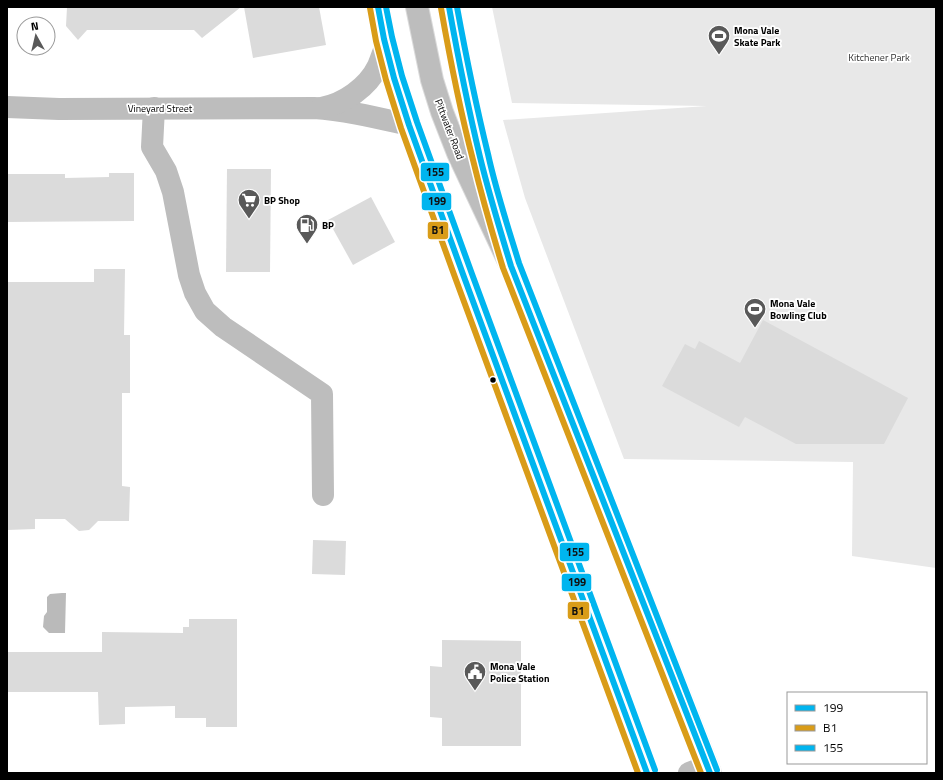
<svg xmlns="http://www.w3.org/2000/svg" width="943" height="780" viewBox="0 0 943 780" font-family="'Titillium Web',sans-serif">
  <style>
    .green { fill: #e8e8e8 }
    .water { fill: #bababa }
    .building { fill: #dbdbdb }
    .lines { fill: none; stroke-linecap: round; stroke-linejoin: round }
    .major-casing { stroke: #dbdbdb; stroke-width: 24 }
    .highway-casing { stroke: #dbdbdb; stroke-width: 24 }
    .minor { stroke: #bdbdbd; stroke-width: 22 }
    .major { stroke: #bdbdbd; stroke-width: 22 }
    .highway { stroke: #bdbdbd; stroke-width: 22 }
    .bus-1-casing { stroke: #fff; stroke-width: 9 }
    .bus-2-casing { stroke: #fff; stroke-width: 9 }
    .bus-3-casing { stroke: #fff; stroke-width: 9 }
    .bus-1 { stroke: #00b5ef; stroke-width: 6 }
    .bus-2 { stroke: #d99c18; stroke-width: 6 }
    .bus-3 { stroke: #00b5ef; stroke-width: 6 }
    .bus-dot { fill: #000; stroke: #fff; stroke-width: 1.5 }
    .labels { text-anchor: middle; stroke-width: 3.5; stroke-linejoin: round; paint-order: stroke }
    .poi-label { font-size: 10px; font-weight: bold; fill: #000; stroke: #fff; text-anchor: start }
    .park-label { font-size: 10px; fill: #2c2c2c; stroke: #fff }
    .street-label { font-size: 10px; fill: #000; stroke: #fff }
    .line-badge { stroke: #fff; stroke-width: 1.5 }
    .pale-badge-label { font-size: 11px; text-anchor: middle; font-weight: bold; fill: #111 }
  </style>
  <rect width="100%" height="100%" fill="#fff"/>
  <!-- green -->
  <path class="green" d="M 492,7 L 936,7 L 936,568 L 852,556 L 853,462 L 624,459 L 525,198 L 503,120 L 707,106 L 512,103 Z"/>
  <!-- water -->
  <path class="water" d="M 62,593 L 66,593 L 65,633 L 49,633 L 43,627 L 44,616 L 47,612 L 47,597 L 50,594 Z"/>
  <!-- building -->
  <g class="building">
    <path d="M 67,7 L 241,7 L 202,38 L 194,30 L 87,30 L 78,40 L 66,26 Z"/>
    <path d="M 244,7 L 319,7 L 326,45 L 253,58 Z"/>
    <path d="M 227,169 L 271,169 L 270,272 L 226,272 Z"/>
    <path d="M 109,173 L 134,173 L 134,221 L 7,222 L 7,174 L 65,174 L 65,178 L 109,177 Z"/>
    <path d="M 371,197 L 395,242 L 353,265 L 328,220 Z"/>
    <path d="M 94,269 L 125,269 L 124,335 L 130,335 L 130,393 L 122,393 L 122,486 L 130,487 L 129,521 L 98,521 L 89,530 L 79,531 L 65,519 L 35,519 L 35,529 L 7,530 L 7,282 L 94,282 Z"/>
    <path d="M 763,320 L 908,398 L 884,444 L 796,444 L 745,417 L 739,427 L 662,386 L 685,344 L 695,349 L 699,341 L 740,363 Z"/>
    <path d="M 313,540 L 346,541 L 345,575 L 312,574 Z"/>
    <path d="M 189,619 L 237,619 L 237,727 L 206,727 L 206,718 L 175,718 L 175,706 L 125,707 L 125,724 L 99,725 L 98,692 L 7,692 L 7,652 L 102,652 L 102,632 L 183,633 L 183,627 L 189,627 Z"/>
    <path d="M 442,640 L 521,641 L 521,746 L 442,746 L 442,718 L 430,717 L 430,666 L 442,667 Z"/>
  </g>
  <g class="lines">
    <!-- major casing -->
    <g class="major-casing">
      <path id="major" d="M 449,7 C 462,81 478,154 499,226"/>
    </g>
    <!-- highway casing -->
    <g class="highway-casing">
      <g id="highway">
        <path d="M 378,7 L 384,39 L 394,78 L 409,125 L 464,277 L 647,773"/>
        <path d="M 417,7 L 432,80 L 442,112 L 458,153 L 511,266 L 527,307 L 710,773"/>
      </g>
    </g>
    <!-- minor -->
    <g class="minor">
      <path d="M 7,107 L 59,109 L 314,108 C 346,110 378,118 409,125"/>
      <path d="M 154,108 L 152,147 L 166,171 L 173,192 L 189,275 L 195,293 L 205,311 L 223,327 L 322,394 L 323,495"/>
      <path d="M 321,108 C 344,104 368,87 378,66 C 381,59 383,52 386,45"/>
      <path d="M 689,773 L 707,766"/>
    </g>
    <!-- major -->
    <use href="#major" class="major"/>
    <!-- highway -->
    <use href="#highway" class="highway"/>
    <!-- bus-1 casing -->
    <g class="bus-1-casing">
      <g id="bus-1">
        <path d="M 378,7 L 384,39 L 394,78 L 409,125 L 464,277 L 647,773"/>
        <path d="M 449,7 C 458,57 468,107 480,157 C 489,194 500,230 511,266 L 710,773"/>
      </g>
    </g>
    <!-- bus-2 casing -->
    <g class="bus-2-casing">
      <g id="bus-2">
        <path d="M 370,8 L 376,41 L 386,80 L 401,128 L 456,280 L 638,773"/>
        <path d="M 441,8 C 450,59 460,110 473,160 C 482,197 492,232 503,268 L 701,773"/>
      </g>
    </g>
    <!-- bus-3 casing -->
    <g class="bus-3-casing">
      <g id="bus-3">
        <path d="M 386,7 L 392,37 L 402,76 L 417,122 L 472,274 L 655,770"/>
        <path d="M 457,7 C 466,56 476,105 488,154 C 496,191 508,227 519,263 L 717,770"/>
      </g>
    </g>
    <!-- bus-1 -->
    <use href="#bus-1" class="bus-1"/>
    <!-- bus-2 -->
    <use href="#bus-2" class="bus-2"/>
    <!-- bus-3 -->
    <use href="#bus-3" class="bus-3"/>
  </g>
  <!-- icons -->
  <defs>
    <g id="stadium-pin" transform="scale(1.15)"><path d="M0 17L-7.5 6A9.5 9.5 0 1 1 7.5 6Z" fill="#595959" stroke="#fff"/><path d="M0-5a6.5 5 0 1 0 0 10a6.5 5 0 1 0 0-10ZM-3.5-1.8h7v3.6h-7Z" fill="#fff"/></g>
    <g id="supermarket-pin" transform="scale(1.15)"><path d="M0 17L-7.5 6A9.5 9.5 0 1 1 7.5 6Z" fill="#595959" stroke="#fff"/><path d="M-6-5.5h2.5l.6 2H6L4.5 2H-2.5L-4.4-4H-6ZM-1.5 3.2a1.3 1.3 0 1 0 .1 0ZM3 3.2a1.3 1.3 0 1 0 .1 0Z" fill="#fff"/></g>
    <g id="fuel-pin" transform="scale(1.15)"><path d="M0 17L-7.5 6A9.5 9.5 0 1 1 7.5 6Z" fill="#595959" stroke="#fff"/><path d="M-5.5-6h7V0h2V4h1.3V-2.5L3-4.5l.8-.8L6-3V5H2.5V1h-1V6h-7ZM-4.2-4.7v3.2H.2V-4.7Z" fill="#fff"/></g>
    <g id="civic-pin" transform="scale(1.15)"><path d="M0 17L-7.5 6A9.5 9.5 0 1 1 7.5 6Z" fill="#595959" stroke="#fff"/><path d="M-.6-6.5H3V-4.5H.6V-3L4-1V1h2V6H-6V1h2V-1L-.6-3ZM-1.2 2.5V6h2.4V2.5Z" fill="#fff"/></g>
  </defs>
  <g fill-rule="evenodd">
    <use href="#stadium-pin" x="719" y="36"/>
    <use href="#supermarket-pin" x="249" y="200"/>
    <use href="#fuel-pin" x="307" y="225"/>
    <use href="#stadium-pin" x="755" y="309"/>
    <use href="#civic-pin" x="475" y="672"/>
  </g>
  <!-- markers -->
  <circle class="bus-dot" cx="493" cy="380" r="3.5"/>
  <g class="labels">
    <!-- poi labels -->
    <g class="poi-label">
      <text x="734" y="34">Mona Vale<tspan x="734" dy="12">Skate Park</tspan></text>
      <text x="264" y="204">BP Shop</text>
      <text x="322" y="229">BP</text>
      <text x="770" y="307">Mona Vale<tspan x="770" dy="12">Bowling Club</tspan></text>
      <text x="490" y="670">Mona Vale<tspan x="490" dy="12">Police Station</tspan></text>
    </g>
    <!-- park labels -->
    <g class="park-label">
      <text x="879" y="61">Kitchener Park</text>
    </g>
    <!-- street labels -->
    <g class="street-label">
      <text x="160" y="112">Vineyard Street</text>
      <text transform="translate(450 129) rotate(69)" y="4">Pittwater Road</text>
    </g>
  </g>
  <g class="line-badge">
    <rect x="420" y="162" width="30" height="20" rx="4" fill="#00b5ef"/>
    <rect x="421" y="192" width="31" height="19" rx="4" fill="#00b5ef"/>
    <rect x="427" y="221" width="22" height="19" rx="4" fill="#d99c18"/>
    <rect x="559" y="542" width="31" height="20" rx="4" fill="#00b5ef"/>
    <rect x="561" y="573" width="31" height="19" rx="4" fill="#00b5ef"/>
    <rect x="567" y="601" width="23" height="19" rx="4" fill="#d99c18"/>
  </g>
  <g class="pale-badge-label">
    <text x="435" y="176">155</text>
    <text x="437" y="205">199</text>
    <text x="438" y="234">B1</text>
    <text x="575" y="556">155</text>
    <text x="577" y="586">199</text>
    <text x="578" y="615">B1</text>
  </g>
  <!-- border -->
  <rect width="943" height="780" fill="none" stroke="#000000" stroke-width="16"/>
  <!-- legend -->
  <rect x="787" y="692" width="140" height="72" fill="#ffffff" stroke="#999999"/>
  <rect x="795" y="705" width="20" height="6" fill="#00b5ef" stroke="#999999"/>
  <text x="823" y="712" font-size="12" fill="#000000">199</text>
  <rect x="795" y="725" width="20" height="6" fill="#d99c18" stroke="#999999"/>
  <text x="823" y="732" font-size="12" fill="#000000">B1</text>
  <rect x="795" y="745" width="20" height="6" fill="#00b5ef" stroke="#999999"/>
  <text x="823" y="752" font-size="12" fill="#000000">155</text>
  <!-- north arrow -->
  <g transform="translate(36 36) rotate(352)"><circle r="19" fill="#ffffff" stroke="#999999"/>
  <path d="M0-3L7 15L0 10L-7 15Z" fill="#595959"/>
  <text y="-6" font-size="11" font-weight="bold" text-anchor="middle" fill="#000000">N</text>
  </g>
</svg>
